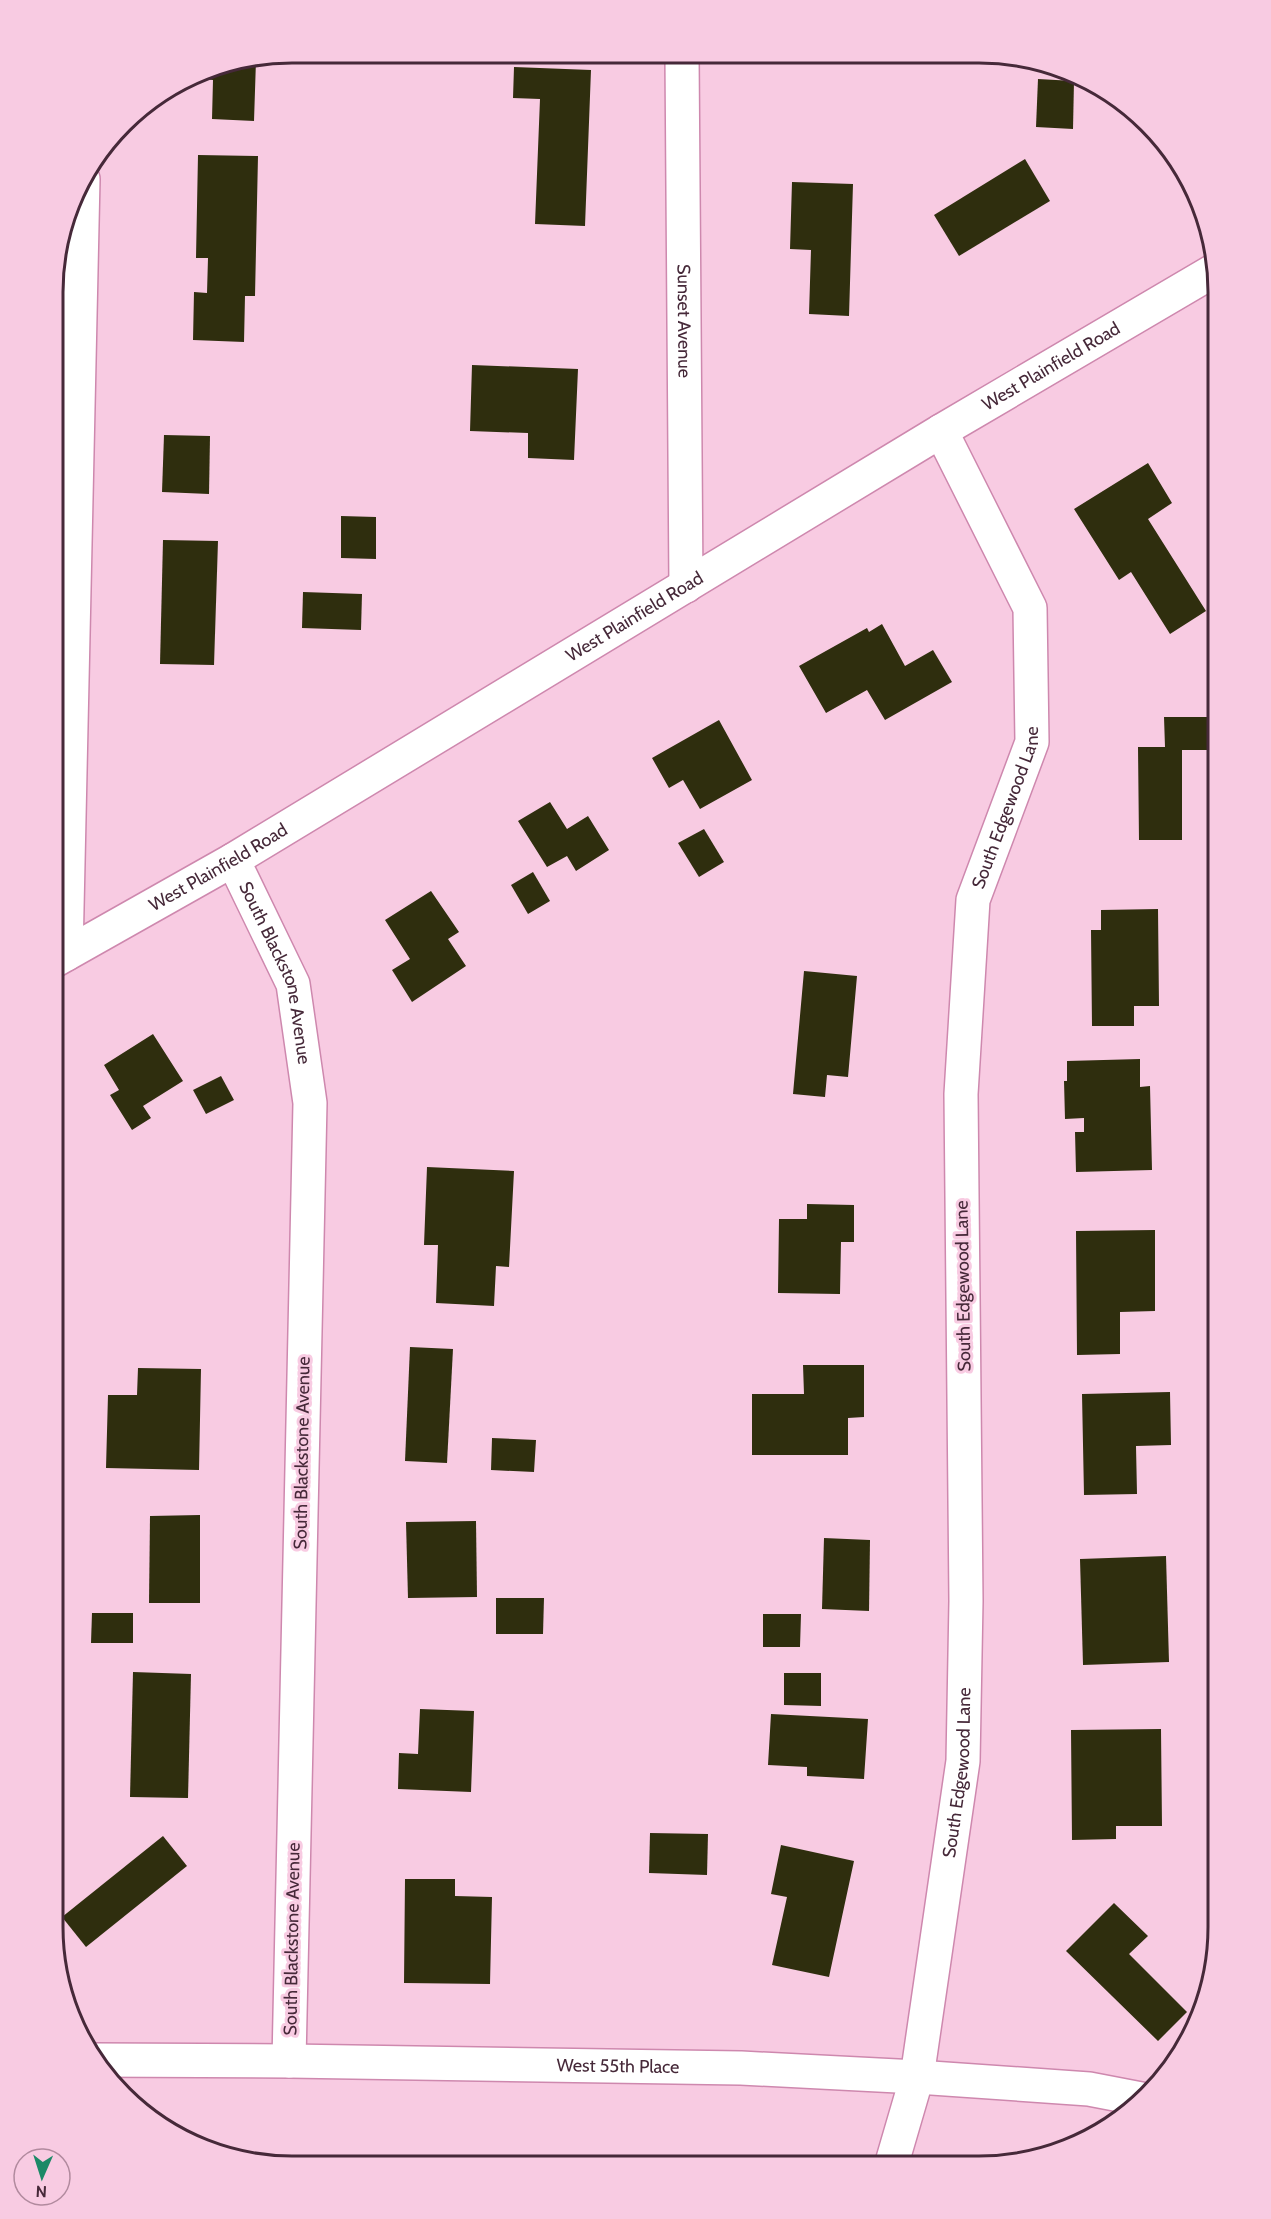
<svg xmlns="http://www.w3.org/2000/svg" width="1271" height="2219" viewBox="0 0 1271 2219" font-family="Cabin,sans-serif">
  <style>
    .building { fill: #2f2e0e }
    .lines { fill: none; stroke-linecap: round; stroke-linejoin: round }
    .minor-casing { stroke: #ce88ae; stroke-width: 36 }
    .major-casing { stroke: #ce88ae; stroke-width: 36 }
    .minor { stroke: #fff; stroke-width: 33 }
    .major { stroke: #fff; stroke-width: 33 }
    .labels { text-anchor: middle; stroke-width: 6; stroke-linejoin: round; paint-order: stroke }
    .street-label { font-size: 18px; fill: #462939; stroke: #f8cbe2 }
    .rim { fill: none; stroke: #462939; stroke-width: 3 }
  </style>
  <rect width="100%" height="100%" fill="#f8cbe2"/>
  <!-- building -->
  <g class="building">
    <path d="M 256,60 L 254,121 L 212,119 L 213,80 L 204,79 L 204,70 Z"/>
    <path d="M 514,67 L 591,70 L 585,226 L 535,224 L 540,99 L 513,98 Z"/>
    <path d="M 1038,79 L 1074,81 L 1073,129 L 1036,127 Z"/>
    <path d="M 198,155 L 258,156 L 255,296 L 245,296 L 244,342 L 193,340 L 194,292 L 207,293 L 208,258 L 196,258 Z"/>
    <path d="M 1025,159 L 1050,201 L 959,256 L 934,215 Z"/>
    <path d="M 792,182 L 853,184 L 849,316 L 809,314 L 811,250 L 790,249 Z"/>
    <path d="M 472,365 L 578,369 L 574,460 L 528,458 L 528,433 L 470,431 Z"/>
    <path d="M 164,435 L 210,436 L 209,494 L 162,492 Z"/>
    <path d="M 1148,463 L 1172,503 L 1148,519 L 1206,611 L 1170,634 L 1131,572 L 1119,580 L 1074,509 Z"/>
    <path d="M 341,516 L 376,517 L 376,559 L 341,558 Z"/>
    <path d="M 163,540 L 218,541 L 214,665 L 160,664 Z"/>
    <path d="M 303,592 L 362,594 L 361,630 L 302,628 Z"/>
    <path d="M 882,624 L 905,666 L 933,650 L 952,682 L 885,720 L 867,690 L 826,713 L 799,666 L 867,628 L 869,632 Z"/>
    <path d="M 1164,717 L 1212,717 L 1212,750 L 1182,750 L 1182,840 L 1139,840 L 1138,747 L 1165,747 Z"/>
    <path d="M 719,720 L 752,780 L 700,809 L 683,780 L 669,788 L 652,758 Z"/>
    <path d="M 550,802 L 567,829 L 588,816 L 609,850 L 576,871 L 567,856 L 547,867 L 518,821 Z"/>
    <path d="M 704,829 L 724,862 L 699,877 L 678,843 Z"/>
    <path d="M 533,872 L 550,901 L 528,914 L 511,885 Z"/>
    <path d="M 431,891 L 459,932 L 448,939 L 466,966 L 412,1002 L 392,970 L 410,959 L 385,920 Z"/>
    <path d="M 1158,909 L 1159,1006 L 1134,1006 L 1134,1026 L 1092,1026 L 1091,930 L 1101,930 L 1101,910 Z"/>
    <path d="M 804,971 L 857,976 L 848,1077 L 827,1075 L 825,1097 L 793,1094 Z"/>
    <path d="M 153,1034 L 183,1081 L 143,1106 L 151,1118 L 132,1130 L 110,1095 L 119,1090 L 104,1065 Z"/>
    <path d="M 1140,1059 L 1140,1087 L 1150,1086 L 1152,1170 L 1076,1172 L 1075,1132 L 1084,1132 L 1084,1118 L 1065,1119 L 1064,1081 L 1067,1081 L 1067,1061 Z"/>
    <path d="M 221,1076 L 234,1100 L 206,1114 L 193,1090 Z"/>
    <path d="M 427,1167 L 514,1171 L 509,1267 L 496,1266 L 494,1306 L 436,1303 L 438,1245 L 424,1245 Z"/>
    <path d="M 807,1204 L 854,1205 L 854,1242 L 841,1242 L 840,1294 L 778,1293 L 779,1219 L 807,1219 Z"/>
    <path d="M 1155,1230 L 1155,1311 L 1120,1312 L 1120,1354 L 1077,1355 L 1076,1231 Z"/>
    <path d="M 410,1347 L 453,1349 L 447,1463 L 405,1461 Z"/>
    <path d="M 803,1365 L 864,1365 L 864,1417 L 848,1418 L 848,1455 L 752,1455 L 752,1394 L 804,1394 Z"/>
    <path d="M 138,1368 L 201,1369 L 199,1470 L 106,1468 L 108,1395 L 137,1395 Z"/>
    <path d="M 1170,1392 L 1171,1445 L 1136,1446 L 1137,1494 L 1084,1495 L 1082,1394 Z"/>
    <path d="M 492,1438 L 536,1440 L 534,1472 L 491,1470 Z"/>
    <path d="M 200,1515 L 200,1603 L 149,1603 L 150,1516 Z"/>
    <path d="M 476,1521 L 477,1597 L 408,1598 L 406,1522 Z"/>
    <path d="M 824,1538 L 870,1540 L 869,1611 L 822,1609 Z"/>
    <path d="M 1166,1556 L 1169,1662 L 1083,1665 L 1080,1559 Z"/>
    <path d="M 496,1598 L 544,1598 L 543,1634 L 496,1634 Z"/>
    <path d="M 92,1613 L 133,1613 L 133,1643 L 91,1643 Z"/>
    <path d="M 763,1614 L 801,1614 L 800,1647 L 763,1647 Z"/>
    <path d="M 133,1672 L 191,1674 L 188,1798 L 130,1797 Z"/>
    <path d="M 784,1673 L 821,1673 L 821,1706 L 784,1705 Z"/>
    <path d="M 420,1709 L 474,1711 L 471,1792 L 398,1789 L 399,1753 L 418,1754 Z"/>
    <path d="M 771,1714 L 868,1719 L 864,1779 L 807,1776 L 807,1767 L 768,1765 Z"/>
    <path d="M 1161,1729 L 1162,1826 L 1116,1826 L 1116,1839 L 1072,1840 L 1071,1730 Z"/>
    <path d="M 650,1833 L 708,1834 L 707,1875 L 649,1873 Z"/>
    <path d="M 163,1836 L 187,1866 L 86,1947 L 62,1917 Z"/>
    <path d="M 781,1845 L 854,1861 L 829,1977 L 772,1965 L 787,1897 L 771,1894 Z"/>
    <path d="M 405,1879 L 455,1879 L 455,1896 L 492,1897 L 490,1984 L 404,1983 Z"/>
    <path d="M 1114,1903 L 1148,1936 L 1129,1954 L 1187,2012 L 1158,2041 L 1066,1951 Z"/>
  </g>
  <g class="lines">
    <!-- minor casing -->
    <g class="minor-casing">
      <g id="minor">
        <path id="s1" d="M 682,55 L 686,586"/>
        <path id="s2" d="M 233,860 L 293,984 L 310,1103 L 289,2061"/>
        <path d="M 66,954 L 83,179"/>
        <path id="s3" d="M 93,2060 L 289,2061 L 741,2068 L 917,2077 L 1089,2089 L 1141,2099"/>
        <path id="s4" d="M 891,2166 L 917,2077 L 963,1761 L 966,1601 L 961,1094 L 973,900 L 1032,742 L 1030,608 L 941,431"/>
      </g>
    </g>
    <!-- major casing -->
    <g class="major-casing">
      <g id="major">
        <path id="s5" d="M 54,961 L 233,860 L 941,431 L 1215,270"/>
      </g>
    </g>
    <!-- minor -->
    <use href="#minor" class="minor"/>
    <!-- major -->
    <use href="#major" class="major"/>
  </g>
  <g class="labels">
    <!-- street labels -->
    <g class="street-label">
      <text dy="6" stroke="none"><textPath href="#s1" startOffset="266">Sunset Avenue</textPath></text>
      <text dy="6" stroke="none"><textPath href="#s5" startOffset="1161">West Plainfield Road</textPath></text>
      <text dy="6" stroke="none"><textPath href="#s5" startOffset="675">West Plainfield Road</textPath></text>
      <text dy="6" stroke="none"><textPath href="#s4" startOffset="1372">South Edgewood Lane</textPath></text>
      <text dy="6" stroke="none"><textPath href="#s5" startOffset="189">West Plainfield Road</textPath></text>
      <text dy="6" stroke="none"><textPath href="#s2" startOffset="122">South Blackstone Avenue</textPath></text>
      <text transform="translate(963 1286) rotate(-91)" y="6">South Edgewood Lane</text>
      <text transform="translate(302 1453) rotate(-89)" y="6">South Blackstone Avenue</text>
      <text dy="6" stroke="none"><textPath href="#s4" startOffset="400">South Edgewood Lane</textPath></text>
      <text transform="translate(292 1939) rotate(-89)" y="6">South Blackstone Avenue</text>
      <text dy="6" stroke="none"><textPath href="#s3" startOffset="525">West 55th Place</textPath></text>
    </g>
  </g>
  <!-- crop -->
  <path d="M0 0H1271V2219H0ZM292 63H979A229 229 0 0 1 1208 292V1927A229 229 0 0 1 979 2156H292A229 229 0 0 1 63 1927V292A229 229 0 0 1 292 63Z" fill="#f8cbe2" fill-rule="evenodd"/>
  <path class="rim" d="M292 63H979A229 229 0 0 1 1208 292V1927A229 229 0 0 1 979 2156H292A229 229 0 0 1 63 1927V292A229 229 0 0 1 292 63Z"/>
  <!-- north arrow -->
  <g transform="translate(42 2177) rotate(183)"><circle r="28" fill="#f8cbe2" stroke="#b18a9e" stroke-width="1.5"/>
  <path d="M0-4.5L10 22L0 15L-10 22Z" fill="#1c8967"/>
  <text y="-9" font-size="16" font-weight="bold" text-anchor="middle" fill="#462939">N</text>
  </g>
</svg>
